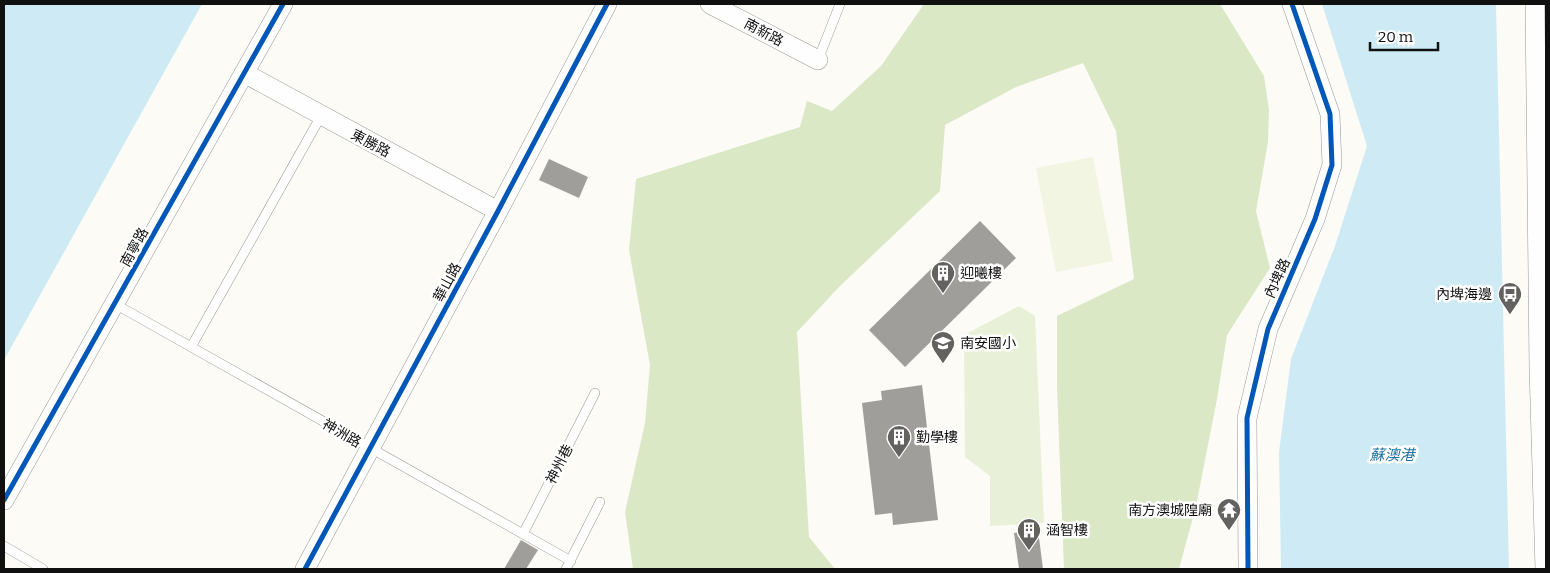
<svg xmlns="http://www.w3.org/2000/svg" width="1550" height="573" viewBox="0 0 1550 573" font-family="Bitter,'Noto Sans TC',serif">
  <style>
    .green { fill: #e8f1d7 }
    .forest { fill: #dae8c6 }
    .pitch { fill: #f1f5e1 }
    .water { fill: #ceebf5 }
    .building { fill: #a09e9b }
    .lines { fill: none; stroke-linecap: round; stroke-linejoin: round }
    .service-casing { stroke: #969694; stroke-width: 10 }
    .minor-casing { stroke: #969694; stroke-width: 20 }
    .service { stroke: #fffefe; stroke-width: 9 }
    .minor { stroke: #fffefe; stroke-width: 19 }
    .cycleway-casing { stroke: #fff; stroke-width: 8 }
    .cycleway { stroke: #0057b8; stroke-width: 5 }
    .labels { text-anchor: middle; stroke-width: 5; stroke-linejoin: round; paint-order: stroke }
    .street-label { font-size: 14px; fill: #101010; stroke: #fff }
    .poi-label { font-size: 14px; fill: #101010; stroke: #fff; text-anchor: start }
    .water-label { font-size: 15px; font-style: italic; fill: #1d719e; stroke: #fff }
  </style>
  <rect width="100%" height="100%" fill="#fcfbf6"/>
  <!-- green -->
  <path class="green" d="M 1019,306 L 1035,316 L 1044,523 L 990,526 L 990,476 L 965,457 L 964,335 Z"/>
  <!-- forest -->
  <path class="forest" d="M 924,4 L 1220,4 L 1264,76 L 1269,110 L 1268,142 L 1256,211 L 1270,268 L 1227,335 L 1217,399 L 1196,506 L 1179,569 L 1064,569 L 1057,387 L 1057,316 L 1134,279 L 1116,131 L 1083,63 L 1016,87 L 945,125 L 940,191 L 839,287 L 797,332 L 809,537 L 835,569 L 633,569 L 625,512 L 645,423 L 650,365 L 629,250 L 636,179 L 800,127 L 807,101 L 832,111 L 881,66 Z"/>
  <!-- pitch -->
  <path class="pitch" d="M 1093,157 L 1113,261 L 1056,272 L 1036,168 Z"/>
  <!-- water -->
  <g class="water">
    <path d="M 4,4 L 202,4 L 4,360 Z"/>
    <path d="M 1322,4 L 1496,4 L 1509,569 L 1281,569 L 1279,452 L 1291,359 L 1335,246 L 1367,146 Z"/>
  </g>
  <!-- building -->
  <g class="building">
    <path d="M 549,159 L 588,177 L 579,198 L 539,180 Z"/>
    <path d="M 980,221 L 1016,258 L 905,367 L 869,330 Z"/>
    <path d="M 922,385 L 938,520 L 893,525 L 892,513 L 875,515 L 862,403 L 882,400 L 881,391 Z"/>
    <path d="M 1038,530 L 1043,569 L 1019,569 L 1014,533 Z"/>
    <path d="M 521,540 L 538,550 L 526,569 L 504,569 Z"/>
  </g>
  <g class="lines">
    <!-- service casing -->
    <g class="service-casing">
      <g id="service">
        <path d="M 818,60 L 840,4"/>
        <path d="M 115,304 L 571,561"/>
        <path d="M 191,347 L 321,116"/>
        <path d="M 523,534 L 595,393"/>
        <path d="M 4,546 L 43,569"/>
        <path d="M 566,569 L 600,502"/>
      </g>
    </g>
    <!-- minor casing -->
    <g class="minor-casing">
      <g id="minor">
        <path d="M 710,4 L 818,60"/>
        <path d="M 1535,4 L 1539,369 L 1545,569"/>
        <path d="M 244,73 L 498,211"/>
        <path d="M 4,500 L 283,4"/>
        <path d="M 305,569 L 498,211 L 607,4"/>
        <path d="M 1248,569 L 1247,418 L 1268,329 L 1315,219 L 1332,165 L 1330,114 L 1292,4"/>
      </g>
    </g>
    <!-- service -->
    <use href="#service" class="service"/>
    <!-- minor -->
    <use href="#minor" class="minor"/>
    <!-- cycleway casing -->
    <g class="cycleway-casing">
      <g id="cycleway">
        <path d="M 4,500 L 283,4"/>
        <path d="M 305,569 L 498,211 L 607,4"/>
        <path d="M 1248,569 L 1247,418 L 1268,329 L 1315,219 L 1332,165 L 1330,114 L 1292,4"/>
      </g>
    </g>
    <!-- cycleway -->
    <use href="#cycleway" class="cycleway"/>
  </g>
  <!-- icons -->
  <defs>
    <g id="building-pin" transform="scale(1.25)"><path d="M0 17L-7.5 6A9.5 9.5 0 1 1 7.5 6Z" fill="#636260" stroke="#fff"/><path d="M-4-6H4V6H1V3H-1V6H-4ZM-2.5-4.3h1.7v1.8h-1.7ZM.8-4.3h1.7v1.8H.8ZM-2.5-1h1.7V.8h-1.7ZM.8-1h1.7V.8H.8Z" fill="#fff"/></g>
    <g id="bus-pin" transform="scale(1.25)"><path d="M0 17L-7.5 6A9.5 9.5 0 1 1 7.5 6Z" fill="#636260" stroke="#fff"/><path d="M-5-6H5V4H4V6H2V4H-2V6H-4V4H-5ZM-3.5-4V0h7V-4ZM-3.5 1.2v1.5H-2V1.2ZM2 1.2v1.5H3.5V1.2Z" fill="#fff"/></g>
    <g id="school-pin" transform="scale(1.25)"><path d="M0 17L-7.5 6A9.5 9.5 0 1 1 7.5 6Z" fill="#636260" stroke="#fff"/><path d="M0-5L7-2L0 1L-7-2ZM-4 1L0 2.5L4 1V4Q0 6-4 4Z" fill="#fff"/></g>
    <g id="temple-pin" transform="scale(1.25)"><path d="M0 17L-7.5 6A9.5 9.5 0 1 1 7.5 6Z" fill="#636260" stroke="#fff"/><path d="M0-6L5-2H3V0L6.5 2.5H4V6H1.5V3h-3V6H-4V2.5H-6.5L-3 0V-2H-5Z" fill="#fff"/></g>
  </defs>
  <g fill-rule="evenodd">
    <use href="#building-pin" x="943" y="273"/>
    <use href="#bus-pin" x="1510" y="294"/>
    <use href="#school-pin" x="943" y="343"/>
    <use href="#building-pin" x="899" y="437"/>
    <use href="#temple-pin" x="1229" y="510"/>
    <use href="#building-pin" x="1029" y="530"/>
  </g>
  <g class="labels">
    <!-- street labels -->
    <g class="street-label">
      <text transform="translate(764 32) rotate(28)" y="5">南新路</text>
      <text transform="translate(371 143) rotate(28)" y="5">東勝路</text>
      <text transform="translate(134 247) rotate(-61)" y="5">南寧路</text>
      <text transform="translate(1277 278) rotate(-66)" y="5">內埤路</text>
      <text transform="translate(447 282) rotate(-62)" y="5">華山路</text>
      <text transform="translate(342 433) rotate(30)" y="5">神洲路</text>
      <text transform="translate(559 464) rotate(-63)" y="5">神州巷</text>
    </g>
    <!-- poi labels -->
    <g class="poi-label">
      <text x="960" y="278">迎曦樓</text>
      <text x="1492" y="299" text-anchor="end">內埤海邊</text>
      <text x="960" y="348">南安國小</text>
      <text x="916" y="442">勤學樓</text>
      <text x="1212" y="515" text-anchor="end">南方澳城隍廟</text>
      <text x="1046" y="535">涵智樓</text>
    </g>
    <!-- water labels -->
    <g class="water-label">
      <text x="1392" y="460">蘇澳港</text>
    </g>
  </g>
  <!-- border -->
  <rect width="1550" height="573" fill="none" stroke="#101010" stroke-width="10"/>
  <!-- scale -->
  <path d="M1370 42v8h68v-8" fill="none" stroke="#101010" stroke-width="2.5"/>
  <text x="1378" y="42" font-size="15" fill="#101010" stroke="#ffffff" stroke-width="4" paint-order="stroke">20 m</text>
</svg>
